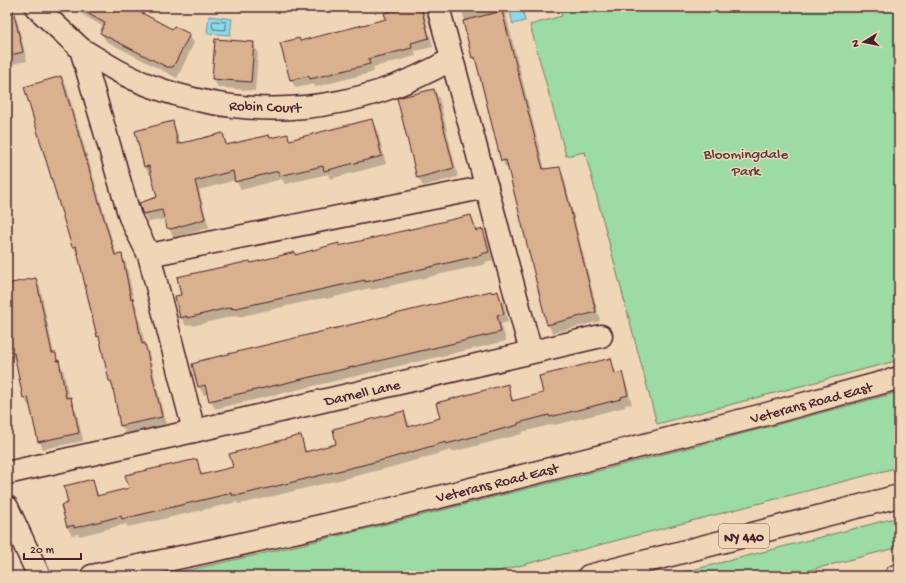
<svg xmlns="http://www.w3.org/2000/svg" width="906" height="583" viewBox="0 0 906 583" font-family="'Gochi Hand',sans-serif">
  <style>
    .green { fill: #9cdba3; stroke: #737d67 }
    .water { fill: #8bdae9; stroke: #718f9d }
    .shadow { fill: #0003 }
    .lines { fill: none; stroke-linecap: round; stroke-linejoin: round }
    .shore { stroke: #646a77; stroke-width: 1 }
    .building { fill: #d9b18e; stroke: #4a1f2b }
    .minor-casing { stroke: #4a1f2b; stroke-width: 25 }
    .tertiary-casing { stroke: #4a1f2b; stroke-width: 25 }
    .motorway-casing { stroke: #4a1f2b; stroke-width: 25 }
    .minor { stroke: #eed6b6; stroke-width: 22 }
    .tertiary { stroke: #eed6b6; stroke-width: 22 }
    .motorway { stroke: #eed6b6; stroke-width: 22 }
    .labels { text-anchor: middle; stroke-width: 3; stroke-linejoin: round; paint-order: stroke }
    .shield { fill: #eed6b6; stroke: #7b5655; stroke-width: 1 }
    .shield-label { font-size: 14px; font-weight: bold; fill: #4a1f2b }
    .street-label { font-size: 15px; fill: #4a1f2b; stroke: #eed6b6 }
    .park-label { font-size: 15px; fill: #563b3d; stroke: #eed6b6 }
  </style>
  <rect width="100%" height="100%" fill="#eed6b6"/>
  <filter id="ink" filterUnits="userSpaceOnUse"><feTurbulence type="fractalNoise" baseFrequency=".025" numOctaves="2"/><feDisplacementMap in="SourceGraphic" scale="8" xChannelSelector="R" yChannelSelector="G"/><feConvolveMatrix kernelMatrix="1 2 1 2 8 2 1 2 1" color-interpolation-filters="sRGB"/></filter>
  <g filter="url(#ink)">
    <!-- green -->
    <g class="green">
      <path d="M 560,7 L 899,7 L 899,360 L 657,424 L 585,152 L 566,156 L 530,25 L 562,16 Z"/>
      <path d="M 899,392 L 899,467 L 480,576 L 160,576 C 275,552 388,524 502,495 C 635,462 767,428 899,392 Z"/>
      <path d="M 899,517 L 899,547 L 787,576 L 669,576 Z"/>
    </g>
    <!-- water -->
    <g class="water">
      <path d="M 506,7 L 522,7 L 525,21 L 513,24 L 509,8 L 506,9 Z"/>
      <path d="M 209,16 L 232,19 L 230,35 L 207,33 Z"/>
    </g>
    <!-- shadow -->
    <g class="shadow">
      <path d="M 70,7 L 134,7 L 137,11 L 173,30 L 189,35 L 194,43 L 177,78 L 106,41 L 101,33 L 104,27 Z"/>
      <path d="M 403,7 L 423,7 L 433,47 L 415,51 L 416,56 L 373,67 L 374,72 L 315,87 L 314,84 L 296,88 L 291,80 L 282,43 L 300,42 L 387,20 L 403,9 Z"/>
      <path d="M 461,7 L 504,7 L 545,170 L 559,168 L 564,177 L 600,321 L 553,333 L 548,325 L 509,168 L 507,169 L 502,161 Z"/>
      <path d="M 14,14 L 18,23 L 27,61 L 7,65 L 7,16 Z"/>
      <path d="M 253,43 L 258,52 L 255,91 L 218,87 L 213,79 Z"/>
      <path d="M 61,77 L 66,85 L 117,256 L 121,255 L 126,263 L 134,301 L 137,308 L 145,345 L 149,353 L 166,425 L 126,434 L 121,425 L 114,387 L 110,381 L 102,342 L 98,336 L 79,255 L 78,255 L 73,247 L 25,88 Z"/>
      <path d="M 434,90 L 439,98 L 458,177 L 423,186 L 418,177 Z"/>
      <path d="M 372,120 L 377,128 L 386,164 L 330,179 L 328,174 L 285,184 L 282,179 L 241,190 L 236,180 L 199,190 L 209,228 L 176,237 L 173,237 L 165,219 L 148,222 L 143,212 L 158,197 L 152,175 L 150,175 L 145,167 L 136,132 L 172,122 L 177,131 L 180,144 L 222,134 L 228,146 L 287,135 L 290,140 Z"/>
      <path d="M 471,216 L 478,232 L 483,231 L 487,239 L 493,260 L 485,262 L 486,264 L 371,290 L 370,288 L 326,299 L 325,298 L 318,299 L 238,317 L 237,316 L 229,317 L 193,326 L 192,324 L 186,326 L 181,317 L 251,264 L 294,253 L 295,256 L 338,244 L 340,247 Z"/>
      <path d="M 36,280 L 40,287 L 54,354 L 63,369 L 69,398 L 77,413 L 83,441 L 43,449 L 39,441 L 31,405 L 29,406 L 24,398 L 17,361 L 15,361 L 10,353 L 7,338 L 7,285 Z"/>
      <path d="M 498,292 L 503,301 L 508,322 L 501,324 L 506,341 L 215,409 L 208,394 L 204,395 L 199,387 Z"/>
      <path d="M 610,359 L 617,375 L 621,374 L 626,382 L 632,404 L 625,405 L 625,407 L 555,425 L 554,424 L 522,432 L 522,434 L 452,452 L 451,450 L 392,467 L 245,503 L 238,504 L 237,502 L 128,527 L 126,524 L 80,536 L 78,534 L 72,535 L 67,527 L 69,504 L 92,480 L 99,496 L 130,489 L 196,460 L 203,476 L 234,467 L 300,437 L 307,452 L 338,445 L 404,412 L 411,428 L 441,419 L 507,385 L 514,401 L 545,393 Z"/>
    </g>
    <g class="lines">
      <!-- shore -->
      <path class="shore" d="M 214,21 L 226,22 L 226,30 L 213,29 L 212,23 Z"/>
    </g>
    <!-- building -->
    <g class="building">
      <path d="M 76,7 L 131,7 L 172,29 L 174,26 L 190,34 L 173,67 L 167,67 L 100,33 L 105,23 Z"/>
      <path d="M 406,7 L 421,7 L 429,38 L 411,43 L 412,48 L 368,59 L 370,64 L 310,79 L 309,76 L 290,80 L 280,43 L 299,38 L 300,41 L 386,19 L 384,13 Z"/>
      <path d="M 13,10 L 23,52 L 7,56 L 7,11 Z"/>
      <path d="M 502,11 L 543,169 L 560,167 L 596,312 L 547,325 L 506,160 L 501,161 L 475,57 L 472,58 L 463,21 Z"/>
      <path d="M 215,39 L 254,42 L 251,82 L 212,79 Z"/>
      <path d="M 61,76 L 115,255 L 122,254 L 131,299 L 133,298 L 142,344 L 145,343 L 162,417 L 120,426 L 113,388 L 111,381 L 109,381 L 99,336 L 97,337 L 76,246 L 72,247 L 24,87 Z"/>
      <path d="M 434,89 L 454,168 L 417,178 L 397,98 Z"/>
      <path d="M 372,119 L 382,156 L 324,171 L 323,166 L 279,176 L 278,171 L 235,182 L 233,171 L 195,181 L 205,219 L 171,229 L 167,228 L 162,210 L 143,214 L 142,212 L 139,203 L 157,197 L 149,166 L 144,167 L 135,131 L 173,121 L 178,144 L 223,133 L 226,145 L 269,135 L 270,138 L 288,134 L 289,140 Z"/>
      <path d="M 471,215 L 476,231 L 483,229 L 489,252 L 481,254 L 482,255 L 365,282 L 365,280 L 232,309 L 232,307 L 187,318 L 187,316 L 180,318 L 175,296 L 181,295 L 177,277 L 250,261 L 251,263 L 295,252 L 295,255 L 339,243 L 339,246 Z"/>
      <path d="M 36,278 L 52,353 L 56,353 L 57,361 L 59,360 L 66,398 L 71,397 L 72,404 L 73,404 L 79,433 L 38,442 L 28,397 L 23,398 L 14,353 L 9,354 L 7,342 L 7,284 Z"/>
      <path d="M 491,291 L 492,293 L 498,291 L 504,314 L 497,315 L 501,332 L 209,401 L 205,385 L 198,387 L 192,364 L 199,362 L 199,361 Z"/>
      <path d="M 611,358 L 615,374 L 622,372 L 628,395 L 621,397 L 621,399 L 550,417 L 549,415 L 518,423 L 518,425 L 446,444 L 446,442 L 387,459 L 240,495 L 232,495 L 232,493 L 122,519 L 121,516 L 74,528 L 74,525 L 67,527 L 61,505 L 68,503 L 64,486 L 93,479 L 97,496 L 129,488 L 125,475 L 197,459 L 201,475 L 233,467 L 229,454 L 301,435 L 305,452 L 336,444 L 333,429 L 404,411 L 408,427 L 440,418 L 436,403 L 508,384 L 512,401 L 543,393 L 539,376 Z"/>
    </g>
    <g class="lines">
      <!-- minor casing -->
      <g class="minor-casing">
        <g id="minor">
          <path d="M 36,7 L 81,49 L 130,217 L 149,255 L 194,431"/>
          <path d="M 438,7 L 531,352"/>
          <path d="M 81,49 C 104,63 126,77 151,86 C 253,124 358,113 452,59"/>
          <path d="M 149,255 L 487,187"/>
          <path d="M 7,473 L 194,431 L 601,336"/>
          <path d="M 7,507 L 39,576"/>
        </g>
      </g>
      <!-- tertiary casing -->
      <g class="tertiary-casing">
        <path id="tertiary" d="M 92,576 L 224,548 L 360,517 L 763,415 L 899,378"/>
      </g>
      <!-- motorway casing -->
      <g class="motorway-casing">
        <g id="motorway">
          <path d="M 589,576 L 899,496"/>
          <path d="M 896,576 L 899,575"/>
        </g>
      </g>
      <!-- minor -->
      <use href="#minor" class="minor"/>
      <!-- tertiary -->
      <use href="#tertiary" class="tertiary"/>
      <!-- motorway -->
      <use href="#motorway" class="motorway"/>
    </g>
  </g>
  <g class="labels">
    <!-- shield labels -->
    <rect class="shield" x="719" y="524" width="50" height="24" rx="3"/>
    <g class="shield-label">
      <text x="744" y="541">NY 440</text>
    </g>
    <!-- street labels -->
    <g class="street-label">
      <text transform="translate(265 106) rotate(2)" y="5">Robin Court</text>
      <text transform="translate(362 392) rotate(-13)" y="5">Darnell Lane</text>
      <text transform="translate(811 402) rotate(-15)" y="5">Veterans Road East</text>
      <text transform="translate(497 482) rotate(-14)" y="5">Veterans Road East</text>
    </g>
    <!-- park labels -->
    <g class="park-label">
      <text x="746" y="158">Bloomingdale<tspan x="746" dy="17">Park</tspan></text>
    </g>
  </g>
  <!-- margin -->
  <rect width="906" height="583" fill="none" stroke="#eed6b6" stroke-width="24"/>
  <rect x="12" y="12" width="882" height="559" fill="none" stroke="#4a1f2b" stroke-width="1.5" filter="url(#ink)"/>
  <!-- north arrow -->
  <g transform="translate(864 42) rotate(260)" stroke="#eed6b6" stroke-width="3" paint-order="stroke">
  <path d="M0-3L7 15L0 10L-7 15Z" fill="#4a1f2b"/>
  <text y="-6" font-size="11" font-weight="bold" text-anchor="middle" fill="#4a1f2b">N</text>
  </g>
  <!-- scale -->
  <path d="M24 553v6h57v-6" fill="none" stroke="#4a1f2b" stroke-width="2"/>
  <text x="30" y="553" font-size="12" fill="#4a1f2b" stroke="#eed6b6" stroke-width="3" paint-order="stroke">20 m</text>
</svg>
